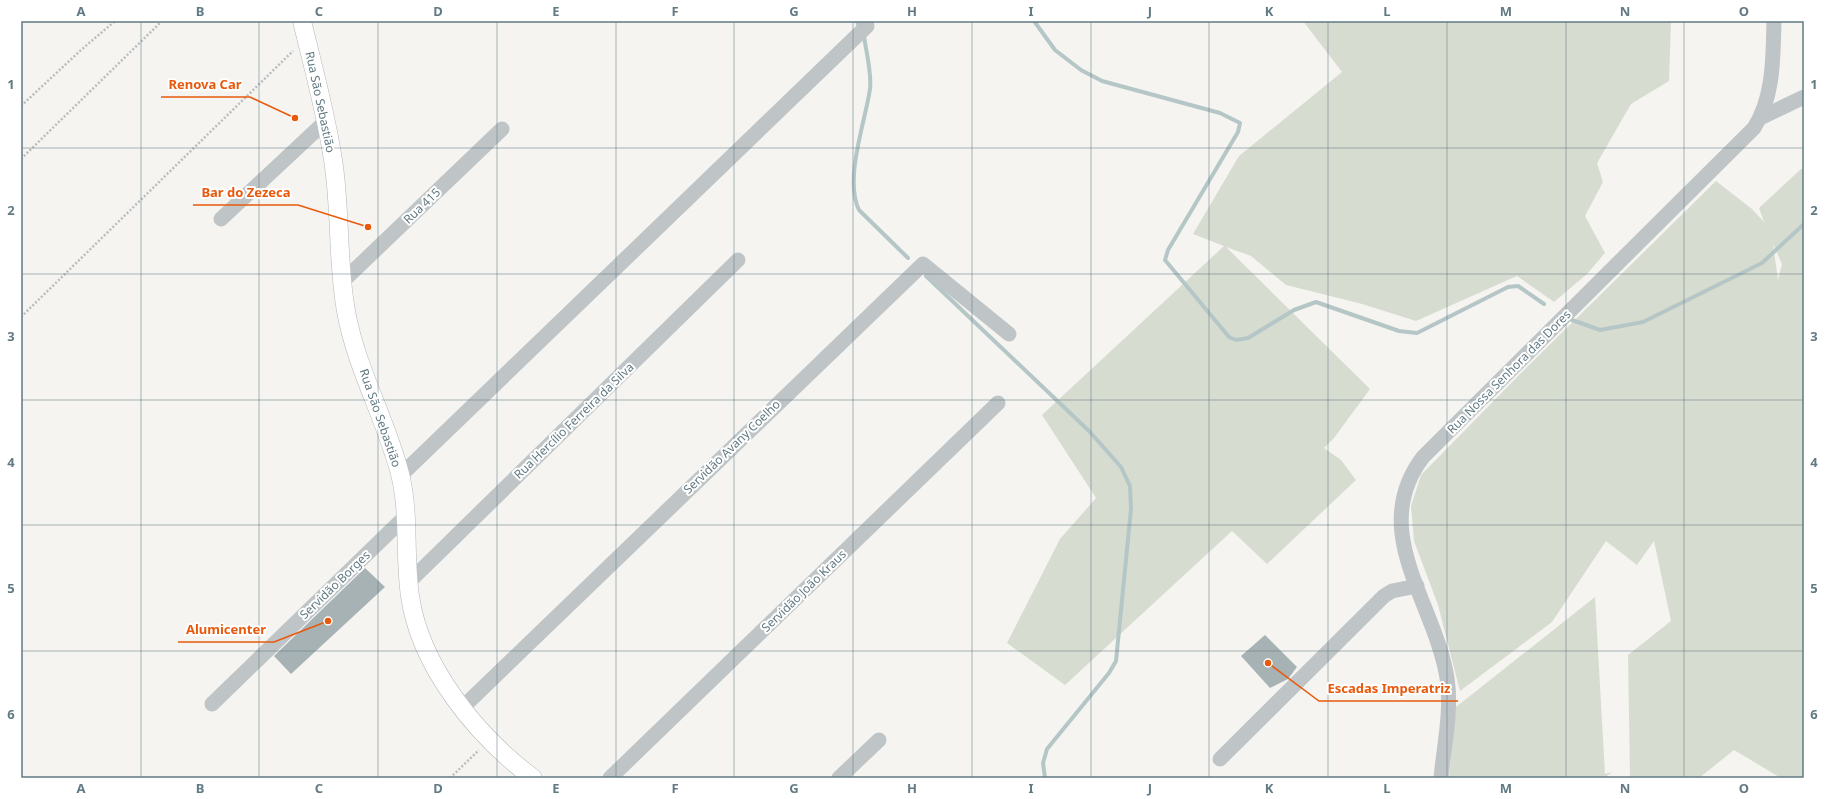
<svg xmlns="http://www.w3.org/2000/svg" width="1825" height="799" viewBox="0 0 1825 799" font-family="'Noto Sans',sans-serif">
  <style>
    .green { fill: #d7dcd1; fill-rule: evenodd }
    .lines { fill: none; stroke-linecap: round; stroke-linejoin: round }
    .stream { stroke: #b5c6c7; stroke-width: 4 }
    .building { fill: #a6b2b4 }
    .major-casing { stroke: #b3b9bb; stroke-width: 19 }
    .path { stroke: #b9bdbf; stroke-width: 2.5; stroke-dasharray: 2 2; stroke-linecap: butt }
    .minor { stroke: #bfc5c7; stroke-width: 15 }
    .major { stroke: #fff; stroke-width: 18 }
    .grid { fill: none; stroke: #627a83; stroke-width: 1; stroke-opacity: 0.55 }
    .labels { text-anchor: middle; stroke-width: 4; stroke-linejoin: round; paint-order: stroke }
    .street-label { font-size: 12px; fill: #627a83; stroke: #fff }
    .leader { fill: none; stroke: #e8590c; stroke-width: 1.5 }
    .callout-dot { fill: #e8590c; stroke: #fff; stroke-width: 1.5 }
    .callout-label { font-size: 13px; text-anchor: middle; font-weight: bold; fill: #e8590c; stroke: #fff; stroke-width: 4; stroke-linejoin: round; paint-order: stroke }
    .neatline { fill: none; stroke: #627a83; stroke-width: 1.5 }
    .grid-label { font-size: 13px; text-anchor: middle; font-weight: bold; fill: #627a83 }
  </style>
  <rect width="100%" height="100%" fill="#f5f4f0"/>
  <!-- green -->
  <g class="green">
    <path d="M 1303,21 L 1671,21 L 1669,81 L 1631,104 L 1597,163 L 1603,182 L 1585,216 L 1605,253 L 1587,274 L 1554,302 L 1517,276 L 1416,321 L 1362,304 L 1286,285 L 1251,256 L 1226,247 L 1370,389 L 1334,438 L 1324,448 L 1341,460 L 1356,480 L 1267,564 L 1232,531 L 1065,685 L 1007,643 L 1060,539 L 1096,498 L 1042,415 L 1224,246 L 1193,234 L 1239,156 L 1342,72 Z"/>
    <path d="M 1801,169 L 1804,169 L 1804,778 L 1781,778 L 1734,750 L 1699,778 L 1630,778 L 1628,655 L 1671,621 L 1654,541 L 1637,565 L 1606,541 L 1552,622 L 1460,691 L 1438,605 L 1414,541 L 1411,506 L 1421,475 L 1521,373 L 1716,181 L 1752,209 L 1764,222 L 1759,208 ZM 1773,244 L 1782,264 L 1778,280 Z"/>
    <path d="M 1595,597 L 1605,774 L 1612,772 L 1604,778 L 1449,778 L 1456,707 Z"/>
  </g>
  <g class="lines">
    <!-- stream -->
    <g class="stream">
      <path d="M 857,21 L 858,24"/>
      <path d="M 1034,21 L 1055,50 L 1081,70 L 1102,81 L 1220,113 L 1240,123 L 1238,132 L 1168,250 L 1165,260 L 1229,337 L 1236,340 L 1248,338 L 1294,310 L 1316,302 L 1399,331 L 1417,333 L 1508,287 L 1518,286 L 1544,304"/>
      <path d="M 864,36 C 866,51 872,74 870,89 C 865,123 844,179 859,210 L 908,258"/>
      <path d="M 926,276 L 1090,432 L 1121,467 L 1130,486 L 1131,509 L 1116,661 L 1109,673 L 1047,749 L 1043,763 L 1045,778"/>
      <path d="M 1572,320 L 1600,330 L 1643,322 L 1762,263 L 1804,224"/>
    </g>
  </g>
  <!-- building -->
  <g class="building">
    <path d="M 365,568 L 385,587 L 291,674 L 274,656 Z"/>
    <path d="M 1265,635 L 1297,667 L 1288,679 L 1270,688 L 1241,656 Z"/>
  </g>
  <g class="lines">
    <!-- major casing -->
    <g class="major-casing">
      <path id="major" d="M 302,21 C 313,67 326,113 333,160 C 341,210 337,261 346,311 C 356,368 386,419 400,474 C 410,514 404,555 410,596 C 420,667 477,736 533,778"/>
    </g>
    <!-- path -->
    <g class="path">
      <path d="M 21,106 L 81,50 L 115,21"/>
      <path d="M 21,159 L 162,21"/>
      <path d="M 21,317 L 293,51"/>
      <path d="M 450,778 L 479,750"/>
    </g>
    <!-- minor -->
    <g class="minor">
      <path d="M 1760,118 L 1804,97"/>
      <path d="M 221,219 L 326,121"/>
      <path d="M 342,282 L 502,129"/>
      <path d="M 400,476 L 867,26"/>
      <path d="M 409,582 L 738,260"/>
      <path d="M 212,704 L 406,516"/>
      <path d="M 462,708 L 923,264 L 1009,334"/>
      <path d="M 1220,759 L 1384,596 L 1392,591 L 1417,586"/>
      <path d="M 610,778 L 998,403"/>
      <path d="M 839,778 L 879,740"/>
      <path d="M 1441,778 C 1444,745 1452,711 1447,678 C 1435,602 1367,531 1423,457 L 1754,128 C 1774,97 1773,56 1774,21"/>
    </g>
    <!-- major -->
    <use href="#major" class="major"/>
  </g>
  <!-- grid -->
  <path class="grid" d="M 141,21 L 141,778M 259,21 L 259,778M 378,21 L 378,778M 497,21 L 497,778M 616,21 L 616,778M 734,21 L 734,778M 853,21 L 853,778M 972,21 L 972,778M 1091,21 L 1091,778M 1209,21 L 1209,778M 1328,21 L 1328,778M 1447,21 L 1447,778M 1566,21 L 1566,778M 1684,21 L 1684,778M 21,148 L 1804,148M 21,274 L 1804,274M 21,400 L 1804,400M 21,525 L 1804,525M 21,651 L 1804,651"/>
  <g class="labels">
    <!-- street labels -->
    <g class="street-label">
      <text transform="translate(320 102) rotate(78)" y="4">Rua São Sebastião</text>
      <text transform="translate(422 206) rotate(-44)" y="4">Rua 415</text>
      <text transform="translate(1509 372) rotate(-45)" y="4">Rua Nossa Senhora das Dores</text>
      <text transform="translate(380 418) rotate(71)" y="4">Rua São Sebastião</text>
      <text transform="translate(574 421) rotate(-44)" y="4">Rua Hercílio Ferreira da Silva</text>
      <text transform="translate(732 447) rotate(-44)" y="4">Servidão Avany Coelho</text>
      <text transform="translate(335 585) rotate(-44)" y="4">Servidão Borges</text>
      <text transform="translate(804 591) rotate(-44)" y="4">Servidão João Kraus</text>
    </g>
  </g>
  <!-- callouts -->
  <path class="leader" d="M295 118L250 97H161M368 227L298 205H193M328 621L274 642H178M1268 663L1319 701H1458"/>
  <g class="callout-dot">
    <circle cx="295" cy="118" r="4"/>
    <circle cx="368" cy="227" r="4"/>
    <circle cx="328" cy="621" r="4"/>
    <circle cx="1268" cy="663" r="4"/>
  </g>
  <g class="callout-label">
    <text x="205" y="89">Renova Car</text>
    <text x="246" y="197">Bar do Zezeca</text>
    <text x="226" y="634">Alumicenter</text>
    <text x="1389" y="693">Escadas Imperatriz</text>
  </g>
  <!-- border -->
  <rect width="1825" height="799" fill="none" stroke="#ffffff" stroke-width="44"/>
  <rect x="22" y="22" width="1781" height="755" class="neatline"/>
  <g class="grid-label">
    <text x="81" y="16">A</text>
    <text x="200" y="16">B</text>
    <text x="319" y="16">C</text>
    <text x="438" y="16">D</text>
    <text x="556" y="16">E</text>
    <text x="675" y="16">F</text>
    <text x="794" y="16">G</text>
    <text x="912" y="16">H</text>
    <text x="1031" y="16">I</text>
    <text x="1150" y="16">J</text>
    <text x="1269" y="16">K</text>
    <text x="1387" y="16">L</text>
    <text x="1506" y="16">M</text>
    <text x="1625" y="16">N</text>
    <text x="1744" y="16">O</text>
    <text x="11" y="89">1</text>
    <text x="1814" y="89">1</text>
    <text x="11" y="215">2</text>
    <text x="1814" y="215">2</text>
    <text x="11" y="341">3</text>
    <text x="1814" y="341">3</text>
    <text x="11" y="467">4</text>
    <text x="1814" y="467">4</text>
    <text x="11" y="593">5</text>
    <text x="1814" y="593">5</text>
    <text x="11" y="719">6</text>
    <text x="1814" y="719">6</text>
    <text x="81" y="793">A</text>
    <text x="200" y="793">B</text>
    <text x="319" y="793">C</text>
    <text x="438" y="793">D</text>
    <text x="556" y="793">E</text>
    <text x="675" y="793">F</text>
    <text x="794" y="793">G</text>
    <text x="912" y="793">H</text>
    <text x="1031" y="793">I</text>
    <text x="1150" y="793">J</text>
    <text x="1269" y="793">K</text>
    <text x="1387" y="793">L</text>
    <text x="1506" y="793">M</text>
    <text x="1625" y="793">N</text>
    <text x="1744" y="793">O</text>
  </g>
</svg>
